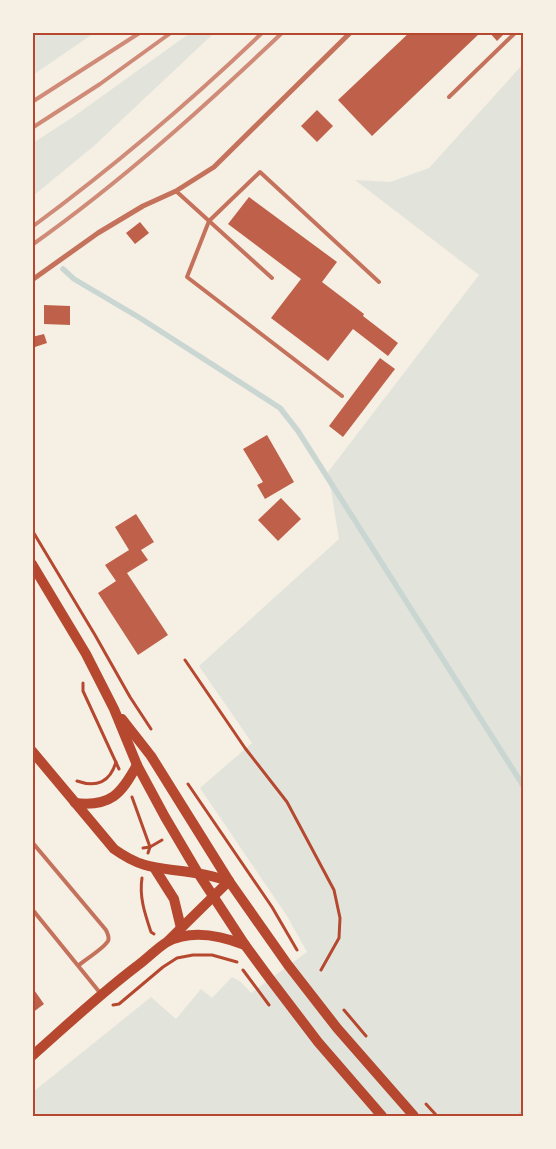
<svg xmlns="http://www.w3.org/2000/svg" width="556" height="1149" viewBox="0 0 556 1149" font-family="'DejaVu Sans',sans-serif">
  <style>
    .green { fill: #e2e4dc }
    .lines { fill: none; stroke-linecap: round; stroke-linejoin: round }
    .stream { stroke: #c9d6d2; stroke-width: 5.5 }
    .building { fill: #bf614a }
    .path { stroke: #b5482f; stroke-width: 3 }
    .service { stroke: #c5725c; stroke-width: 4 }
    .minor { stroke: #c5725c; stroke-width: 5 }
    .secondary { stroke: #b5482f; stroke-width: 10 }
    .rail { stroke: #cf8b77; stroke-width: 4 }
    .neatline { fill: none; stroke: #b5482f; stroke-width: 2 }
  </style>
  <rect width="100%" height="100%" fill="#f6efe4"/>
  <!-- green -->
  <g class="green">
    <path d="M 33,32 L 94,32 L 94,33 L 33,75 Z"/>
    <path d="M 190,33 L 214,33 L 95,145 L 33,196 L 33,143 L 73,117 Z"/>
    <path d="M 523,64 L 523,1116 L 33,1116 L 33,1092 L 151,997 L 176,1019 L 201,989 L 212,998 L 232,977 L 241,982 L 251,993 L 307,952 L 287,916 L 200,788 L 252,743 L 199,666 L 339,539 L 328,472 L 479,275 L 355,180 L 390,182 L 429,168 Z"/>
  </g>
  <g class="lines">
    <!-- stream -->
    <g class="stream">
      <path d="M 63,269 L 74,279 L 140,318 L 280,408 L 298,431 L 524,787"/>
      <path d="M 520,1116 L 524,1112"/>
    </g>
  </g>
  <!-- building -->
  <g class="building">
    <path d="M 410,32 L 481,32 L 372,136 L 338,100 Z"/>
    <path d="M 489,32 L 506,32 L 497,41 Z"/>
    <path d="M 317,110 L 333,126 L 317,142 L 301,126 Z"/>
    <path d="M 249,197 L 337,262 L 322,282 L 364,314 L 363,316 L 398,343 L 388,356 L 353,329 L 328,361 L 271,318 L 301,279 L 228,224 Z"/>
    <path d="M 140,222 L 149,233 L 135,244 L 126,233 Z"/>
    <path d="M 44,305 L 70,306 L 70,325 L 44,324 Z"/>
    <path d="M 44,334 L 47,343 L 32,348 L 32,337 Z"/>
    <path d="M 380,358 L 395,369 L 343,437 L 329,426 Z"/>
    <path d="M 267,435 L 294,482 L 265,499 L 257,485 L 263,482 L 243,449 Z"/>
    <path d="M 281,498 L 301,519 L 278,541 L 258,520 Z"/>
    <path d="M 136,514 L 154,542 L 141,550 L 148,560 L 127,573 L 168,635 L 138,655 L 98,593 L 116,581 L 105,565 L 129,550 L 115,527 Z"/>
    <path d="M 32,987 L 44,1004 L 32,1013 Z"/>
  </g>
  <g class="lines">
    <!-- path -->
    <g class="path">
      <path d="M 32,530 L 95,635 L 130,697 L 151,729"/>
      <path d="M 185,660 L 245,748 L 287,802 L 334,890 L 340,918 L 339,938 L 321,970"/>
      <path d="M 83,683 L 83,691 L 119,769"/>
      <path d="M 77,781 C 97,788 110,782 116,762"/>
      <path d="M 188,784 L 272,907 L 297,950"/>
      <path d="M 132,797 L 150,847 L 148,853"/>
      <path d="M 143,848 L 150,847 L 162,840"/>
      <path d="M 142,878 C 139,897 145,914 151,932 L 154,934"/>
      <path d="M 243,970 L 269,1005"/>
      <path d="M 113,1005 L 119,1004 L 163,967 L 177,958 L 193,955 L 212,955 L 237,962"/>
      <path d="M 344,1010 L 366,1036"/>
      <path d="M 426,1104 L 437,1116"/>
    </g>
    <!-- service -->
    <g class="service">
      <path d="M 449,97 L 516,32"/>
      <path d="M 176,191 L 272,278"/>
      <path d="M 342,396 L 187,277 L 209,221 L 260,172 L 379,282"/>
      <path d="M 32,842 L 106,930 C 107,933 110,937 108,941 C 103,949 86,959 79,965"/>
      <path d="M 32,909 L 101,994"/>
    </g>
    <!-- minor -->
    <path class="minor" d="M 32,280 L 98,233 L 143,206 L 176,191 L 214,167 L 351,32"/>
    <!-- secondary -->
    <g class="secondary">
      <path d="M 32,564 L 86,654 L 114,709 L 137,765 L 165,817 L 198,873 L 245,945 L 270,979 L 318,1042 L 382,1116"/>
      <path d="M 122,719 L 151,756 L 229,881 L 288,965 L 337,1028 L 414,1116"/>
      <path d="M 32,751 L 114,849 C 145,871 159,867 195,873 C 206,874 218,878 229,881"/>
      <path d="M 75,803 C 111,807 121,794 137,765"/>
      <path d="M 155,869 L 174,899 L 181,928"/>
      <path d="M 169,940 L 229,881"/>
      <path d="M 32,1056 C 67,1025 100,994 137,966 C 147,959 157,948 167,942 C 191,929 222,936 245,945"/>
    </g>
    <!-- rail -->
    <g class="rail">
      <path d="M 32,102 L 141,32"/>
      <path d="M 32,128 L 100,84 L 172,32"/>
      <path d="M 32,227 C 113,167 190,102 263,32"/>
      <path d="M 32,245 C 122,181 203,108 283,32"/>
    </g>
  </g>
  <!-- border -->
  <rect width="556" height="1149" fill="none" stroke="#f6efe4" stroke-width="68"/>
  <rect x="34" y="34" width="488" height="1081" class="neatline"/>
</svg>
